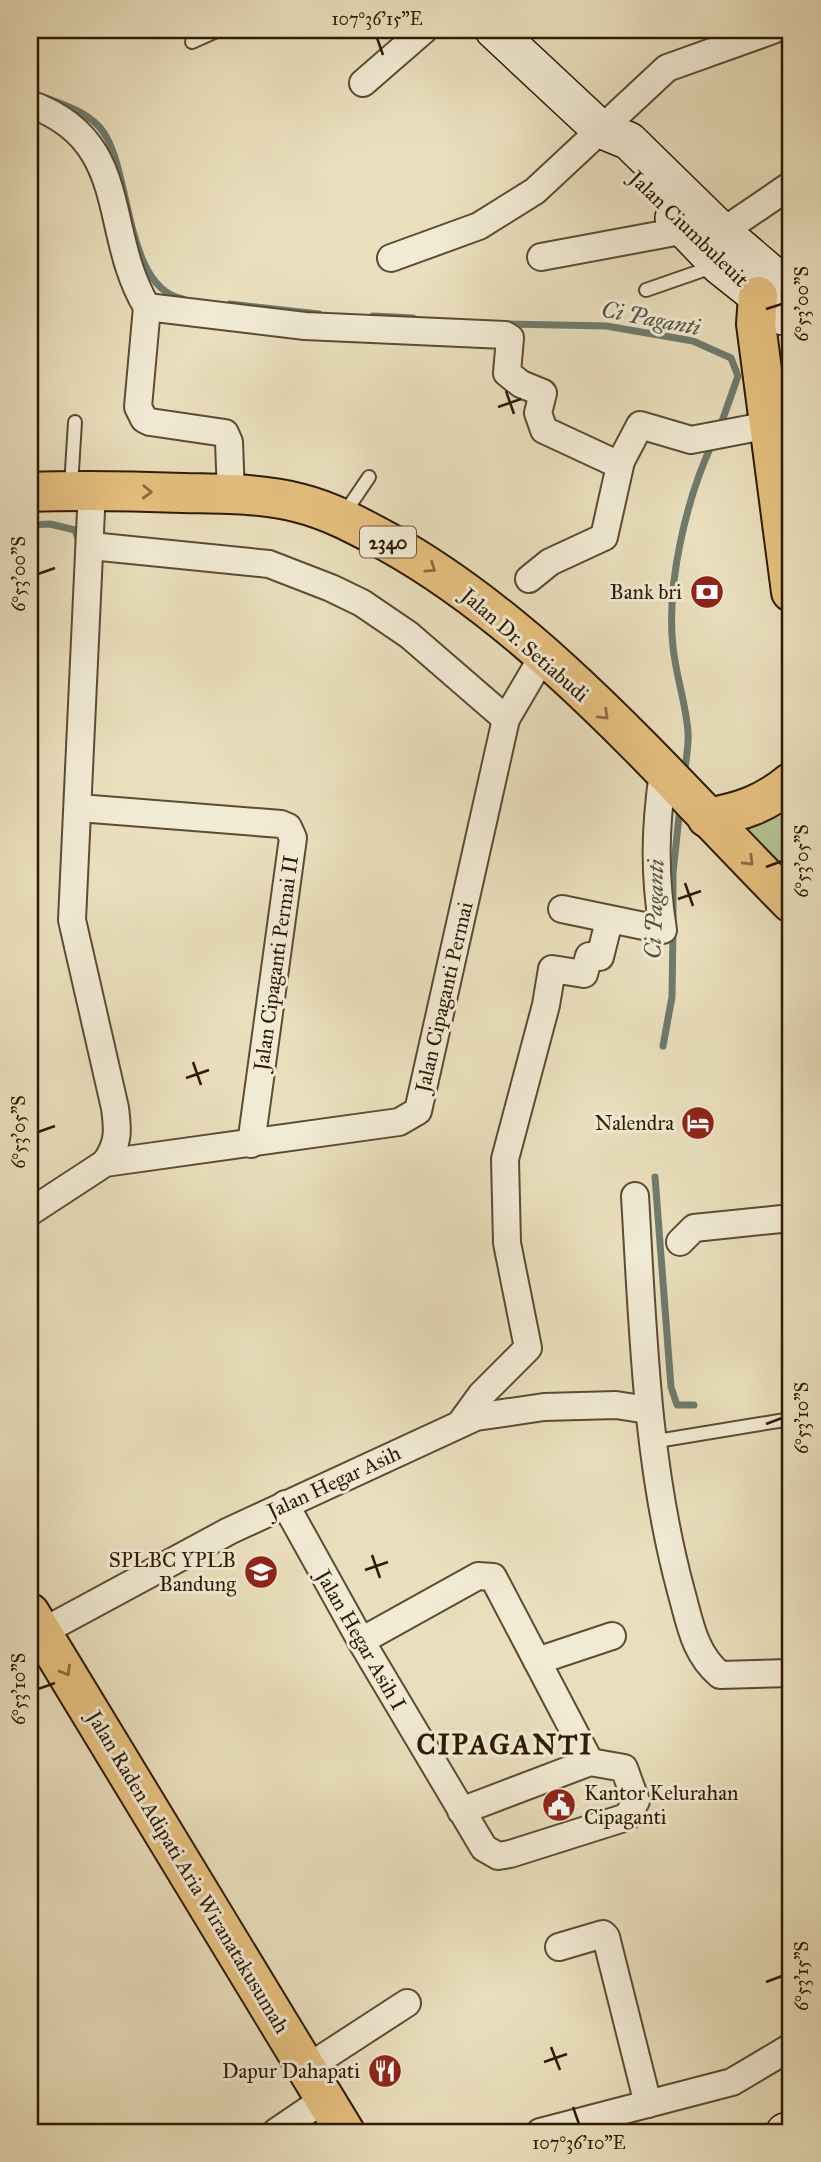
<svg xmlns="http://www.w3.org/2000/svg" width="821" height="2162" viewBox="0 0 821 2162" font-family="'IM FELL Great Primer',serif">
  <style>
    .green { fill: #b4c294; stroke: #716e4c; stroke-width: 2 }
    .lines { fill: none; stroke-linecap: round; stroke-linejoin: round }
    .stream { stroke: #6e7b6d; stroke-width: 7 }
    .lane-casing { stroke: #5d4b32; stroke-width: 16 }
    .street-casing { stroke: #5d4b32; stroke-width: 30 }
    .secondary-casing { stroke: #2e1a03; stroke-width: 40 }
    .primary-casing { stroke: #2e1a03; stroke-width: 42 }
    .lane { stroke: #f1ead4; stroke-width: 12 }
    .street { stroke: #f1ead4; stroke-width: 26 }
    .secondary { stroke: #f1ead4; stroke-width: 37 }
    .primary { stroke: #e5c07e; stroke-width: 38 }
    .oneway { stroke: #8a6d40 }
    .ticks { fill: none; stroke: #2e1a03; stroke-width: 2.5 }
    .labels { text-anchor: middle; stroke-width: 6; stroke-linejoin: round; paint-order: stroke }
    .shield { fill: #f1ead4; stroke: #685842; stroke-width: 2 }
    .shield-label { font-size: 19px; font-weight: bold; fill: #2e1a03 }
    .street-label { font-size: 21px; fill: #2e1a03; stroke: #f1ead4 }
    .poi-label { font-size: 21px; fill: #2e1a03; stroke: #f1ead4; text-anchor: end }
    .water-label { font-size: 23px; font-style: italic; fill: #535341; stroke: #f1ead4 }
    .district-label { font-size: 28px; font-weight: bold; letter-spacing: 2px; fill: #2e1a03; stroke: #f1ead4 }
    .neatline { fill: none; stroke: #2e1a03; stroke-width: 2.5 }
    .ticks-label { font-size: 18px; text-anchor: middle; fill: #2e1a03 }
  </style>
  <rect width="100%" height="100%" fill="#eadfbd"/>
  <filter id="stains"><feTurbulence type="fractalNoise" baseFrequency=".00286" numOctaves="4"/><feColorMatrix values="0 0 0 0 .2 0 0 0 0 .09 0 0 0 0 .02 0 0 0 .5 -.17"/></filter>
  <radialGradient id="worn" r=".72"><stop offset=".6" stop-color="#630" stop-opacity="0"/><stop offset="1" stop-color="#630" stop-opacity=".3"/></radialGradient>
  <!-- green -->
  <path class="green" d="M 791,796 L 791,884 L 726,826 Z"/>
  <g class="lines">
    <!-- stream -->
    <g class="stream">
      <path d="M 40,96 C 62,104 90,112 104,133 C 132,176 125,288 183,299"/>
      <path d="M 230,304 L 319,314"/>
      <path d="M 373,316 L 413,318"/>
      <path d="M 505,324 L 606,326 L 693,341 L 731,358 L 738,376 L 720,427"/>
      <path d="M 30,525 L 50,524 L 75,530 L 79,542"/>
      <path d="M 684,775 C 686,760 689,746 688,732 C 686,704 676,676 673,647 C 666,585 686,500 712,444"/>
      <path d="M 673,917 L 673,873 L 680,807"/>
      <path d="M 663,1046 L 672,997 L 673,929"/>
      <path d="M 655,1177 L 671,1387 L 677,1405 L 694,1405"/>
    </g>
    <!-- lane casing -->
    <g class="lane-casing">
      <g id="lane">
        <path d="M 192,42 L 219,30"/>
        <path d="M 646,290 L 715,266"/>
        <path d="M 71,486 L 75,422"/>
        <path d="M 344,514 L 369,477"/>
        <path d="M 651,1442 L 791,1419"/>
      </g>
    </g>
    <!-- street casing -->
    <g class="street-casing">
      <g id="street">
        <path d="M 363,83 L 424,30"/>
        <path d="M 30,104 C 133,141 101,231 147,307 L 305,326 L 505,335 L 510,338 L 507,373 L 521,384 L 543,393 L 538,413 L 544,430 L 615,463 L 621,461 L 640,425 L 691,440 L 769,425"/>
        <path d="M 722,232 L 791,185"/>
        <path d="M 541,257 L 686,230"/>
        <path d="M 391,258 L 479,226 L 535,191 L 667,68 L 773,30"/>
        <path d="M 147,307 L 138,407 L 144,419 L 150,422 L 225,433 L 229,442 L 231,494"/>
        <path d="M 92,489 L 72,920 L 115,1108 C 118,1131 119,1143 105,1163"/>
        <path d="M 91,546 L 269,564 L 331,588 L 362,603 L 409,635 L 506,719"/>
        <path d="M 529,579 L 550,562 L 604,537 L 621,461"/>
        <path d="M 79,808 L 281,824 L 288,827 L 293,838 L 251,1144"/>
        <path d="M 562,909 L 663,930 C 654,873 655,829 663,772"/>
        <path d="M 635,1196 C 643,1329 646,1462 681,1591 C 690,1623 694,1653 720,1675 L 791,1673"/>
        <path d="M 30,1212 L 105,1163 L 399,1122 L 418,1111 L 506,719 L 543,656"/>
        <path d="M 680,1242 L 694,1228 L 791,1218"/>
        <path d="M 460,1424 L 481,1395 L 528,1348 L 507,1243 L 505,1159 L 546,1005 L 552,969 L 584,974 L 589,956 L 600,957 L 609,921"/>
        <path d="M 285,1504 L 361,1641 L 484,1848 L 498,1856 L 510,1854 L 627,1817 L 636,1801 L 624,1768 L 590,1762 L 461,1811"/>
        <path d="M 42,1632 L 229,1531 L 476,1417 L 544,1407 L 616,1405 L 648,1410"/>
        <path d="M 361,1641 L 478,1576 L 493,1577 L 590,1762"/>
        <path d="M 537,1661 L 612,1636"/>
        <path d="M 559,1947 L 603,1934 L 606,1937 L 648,2104"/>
        <path d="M 307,2068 L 407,2003"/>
        <path d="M 276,2132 L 326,2098"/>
        <path d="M 540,2132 L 732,2082 L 791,2047"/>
      </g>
    </g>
    <!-- secondary casing -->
    <g class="secondary-casing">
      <g id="secondary">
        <path d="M 494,30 L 600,129 L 629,141 L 722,232 L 791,291"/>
        <path d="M 674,218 L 719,265 L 783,316 L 791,306"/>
        <path d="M 785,2132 L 791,2130"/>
      </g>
    </g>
    <!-- primary casing -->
    <g class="primary-casing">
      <g id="primary">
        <path d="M 758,296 L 756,324 L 791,592"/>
        <path d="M 30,492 C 81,490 132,491 183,493 C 222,494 261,493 299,503 C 331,511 358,526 386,541 C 540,626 668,779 791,903"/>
        <path d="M 707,818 C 740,812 765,804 791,782"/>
        <path d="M 30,1613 L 345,2132"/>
      </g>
    </g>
    <!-- lane -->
    <use href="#lane" class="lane"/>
    <!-- street -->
    <use href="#street" class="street"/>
    <!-- secondary -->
    <use href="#secondary" class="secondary"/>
    <!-- primary -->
    <use href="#primary" class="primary"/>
  </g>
  <!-- one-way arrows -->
  <defs><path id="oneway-chevron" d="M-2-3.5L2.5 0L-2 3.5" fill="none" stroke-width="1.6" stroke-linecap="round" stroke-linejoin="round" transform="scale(1.75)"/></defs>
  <g class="oneway">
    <use href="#oneway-chevron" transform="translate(147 492) rotate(2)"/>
    <use href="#oneway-chevron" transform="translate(431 568) rotate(34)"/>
    <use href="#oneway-chevron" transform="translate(604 715) rotate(44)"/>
    <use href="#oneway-chevron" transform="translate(749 861) rotate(45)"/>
    <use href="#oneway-chevron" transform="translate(66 1671) rotate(59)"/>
  </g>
  <!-- ticks -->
  <path class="ticks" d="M 377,38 L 383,55M 766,309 L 782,304M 506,391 L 514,414M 498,407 L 521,399M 38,574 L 55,568M 766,867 L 782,861M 685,883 L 693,906M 678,899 L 701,891M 193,1062 L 201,1085M 186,1078 L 209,1070M 38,1132 L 55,1126M 766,1424 L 782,1418M 372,1555 L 380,1578M 365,1570 L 388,1562M 38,1689 L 55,1683M 766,1982 L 782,1976M 551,2047 L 560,2070M 544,2062 L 567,2054M 573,2107 L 579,2124"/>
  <!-- icons -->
  <defs>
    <g id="bank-disc" transform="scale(1.75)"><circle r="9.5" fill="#8f2418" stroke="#f1ead4"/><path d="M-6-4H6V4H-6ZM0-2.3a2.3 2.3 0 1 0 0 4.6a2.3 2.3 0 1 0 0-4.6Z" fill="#fff"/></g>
    <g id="hotel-disc" transform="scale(1.75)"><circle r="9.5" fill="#8f2418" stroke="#f1ead4"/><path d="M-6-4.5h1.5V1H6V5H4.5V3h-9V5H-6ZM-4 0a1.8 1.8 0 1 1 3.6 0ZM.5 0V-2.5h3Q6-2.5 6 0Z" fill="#fff"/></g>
    <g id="school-disc" transform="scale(1.75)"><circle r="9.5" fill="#8f2418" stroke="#f1ead4"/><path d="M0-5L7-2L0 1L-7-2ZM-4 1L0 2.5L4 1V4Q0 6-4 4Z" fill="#fff"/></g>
    <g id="civic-disc" transform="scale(1.75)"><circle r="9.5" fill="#8f2418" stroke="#f1ead4"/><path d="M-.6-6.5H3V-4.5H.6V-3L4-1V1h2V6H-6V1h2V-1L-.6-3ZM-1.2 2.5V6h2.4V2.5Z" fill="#fff"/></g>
    <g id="restaurant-disc" transform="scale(1.75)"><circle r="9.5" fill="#8f2418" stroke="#f1ead4"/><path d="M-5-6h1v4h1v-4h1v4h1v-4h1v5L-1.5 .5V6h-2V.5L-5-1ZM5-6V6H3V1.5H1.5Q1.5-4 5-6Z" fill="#fff"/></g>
  </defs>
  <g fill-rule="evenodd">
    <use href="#bank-disc" x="707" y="592"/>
    <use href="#hotel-disc" x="698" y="1123"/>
    <use href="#school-disc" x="261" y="1572"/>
    <use href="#civic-disc" x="559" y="1805"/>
    <use href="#restaurant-disc" x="385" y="2071"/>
  </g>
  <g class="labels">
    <!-- shield labels -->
    <rect class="shield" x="360" y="526.5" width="56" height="31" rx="5"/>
    <g class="shield-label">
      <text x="388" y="549">2340</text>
    </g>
    <!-- street labels -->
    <g class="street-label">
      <text transform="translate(689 229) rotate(44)" y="7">Jalan Ciumbuleuit</text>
      <text transform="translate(525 645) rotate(41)" y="7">Jalan Dr. Setiabudi</text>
      <text transform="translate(276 963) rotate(-82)" y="7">Jalan Cipaganti Permai II</text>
      <text transform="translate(444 997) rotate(-77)" y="7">Jalan Cipaganti Permai</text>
      <text transform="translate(334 1482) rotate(-25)" y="7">Jalan Hegar Asih</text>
      <text transform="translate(361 1640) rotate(60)" y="7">Jalan Hegar Asih I</text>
      <text transform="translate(188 1872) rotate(59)" y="7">Jalan Raden Adipati Aria Wiranatakusumah</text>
    </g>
    <!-- poi labels -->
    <g class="poi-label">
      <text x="682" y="599">Bank bri</text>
      <text x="674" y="1130">Nalendra</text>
      <text x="236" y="1567">SPLBC YPLB<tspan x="236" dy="24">Bandung</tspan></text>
      <text x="584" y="1800" text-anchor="start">Kantor Kelurahan<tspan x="584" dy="24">Cipaganti</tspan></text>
      <text x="360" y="2078">Dapur Dahapati</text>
    </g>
    <!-- water labels -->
    <g class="water-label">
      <text transform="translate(651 318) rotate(11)" y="8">Ci Paganti</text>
      <text transform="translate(654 909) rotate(-88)" y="8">Ci Paganti</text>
    </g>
    <!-- district labels -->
    <g class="district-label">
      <text x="505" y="1754">CIPAGANTI</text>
    </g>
  </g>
  <!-- margin -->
  <rect width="821" height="2162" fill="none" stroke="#eadfbd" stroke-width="77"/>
  <rect x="38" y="38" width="744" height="2086" class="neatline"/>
  <g class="ticks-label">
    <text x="377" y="25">107°36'15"E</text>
    <text transform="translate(802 304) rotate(-90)" y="6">6°53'00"S</text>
    <text transform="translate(19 574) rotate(-90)" y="6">6°53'00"S</text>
    <text transform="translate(802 861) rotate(-90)" y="6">6°53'05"S</text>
    <text transform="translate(19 1132) rotate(-90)" y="6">6°53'05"S</text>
    <text transform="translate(802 1418) rotate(-90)" y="6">6°53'10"S</text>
    <text transform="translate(19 1689) rotate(-90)" y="6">6°53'10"S</text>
    <text transform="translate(802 1976) rotate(-90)" y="6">6°53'15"S</text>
    <text x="579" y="2149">107°36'10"E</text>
  </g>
  <rect width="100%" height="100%" filter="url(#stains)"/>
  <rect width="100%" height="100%" fill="url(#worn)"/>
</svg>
